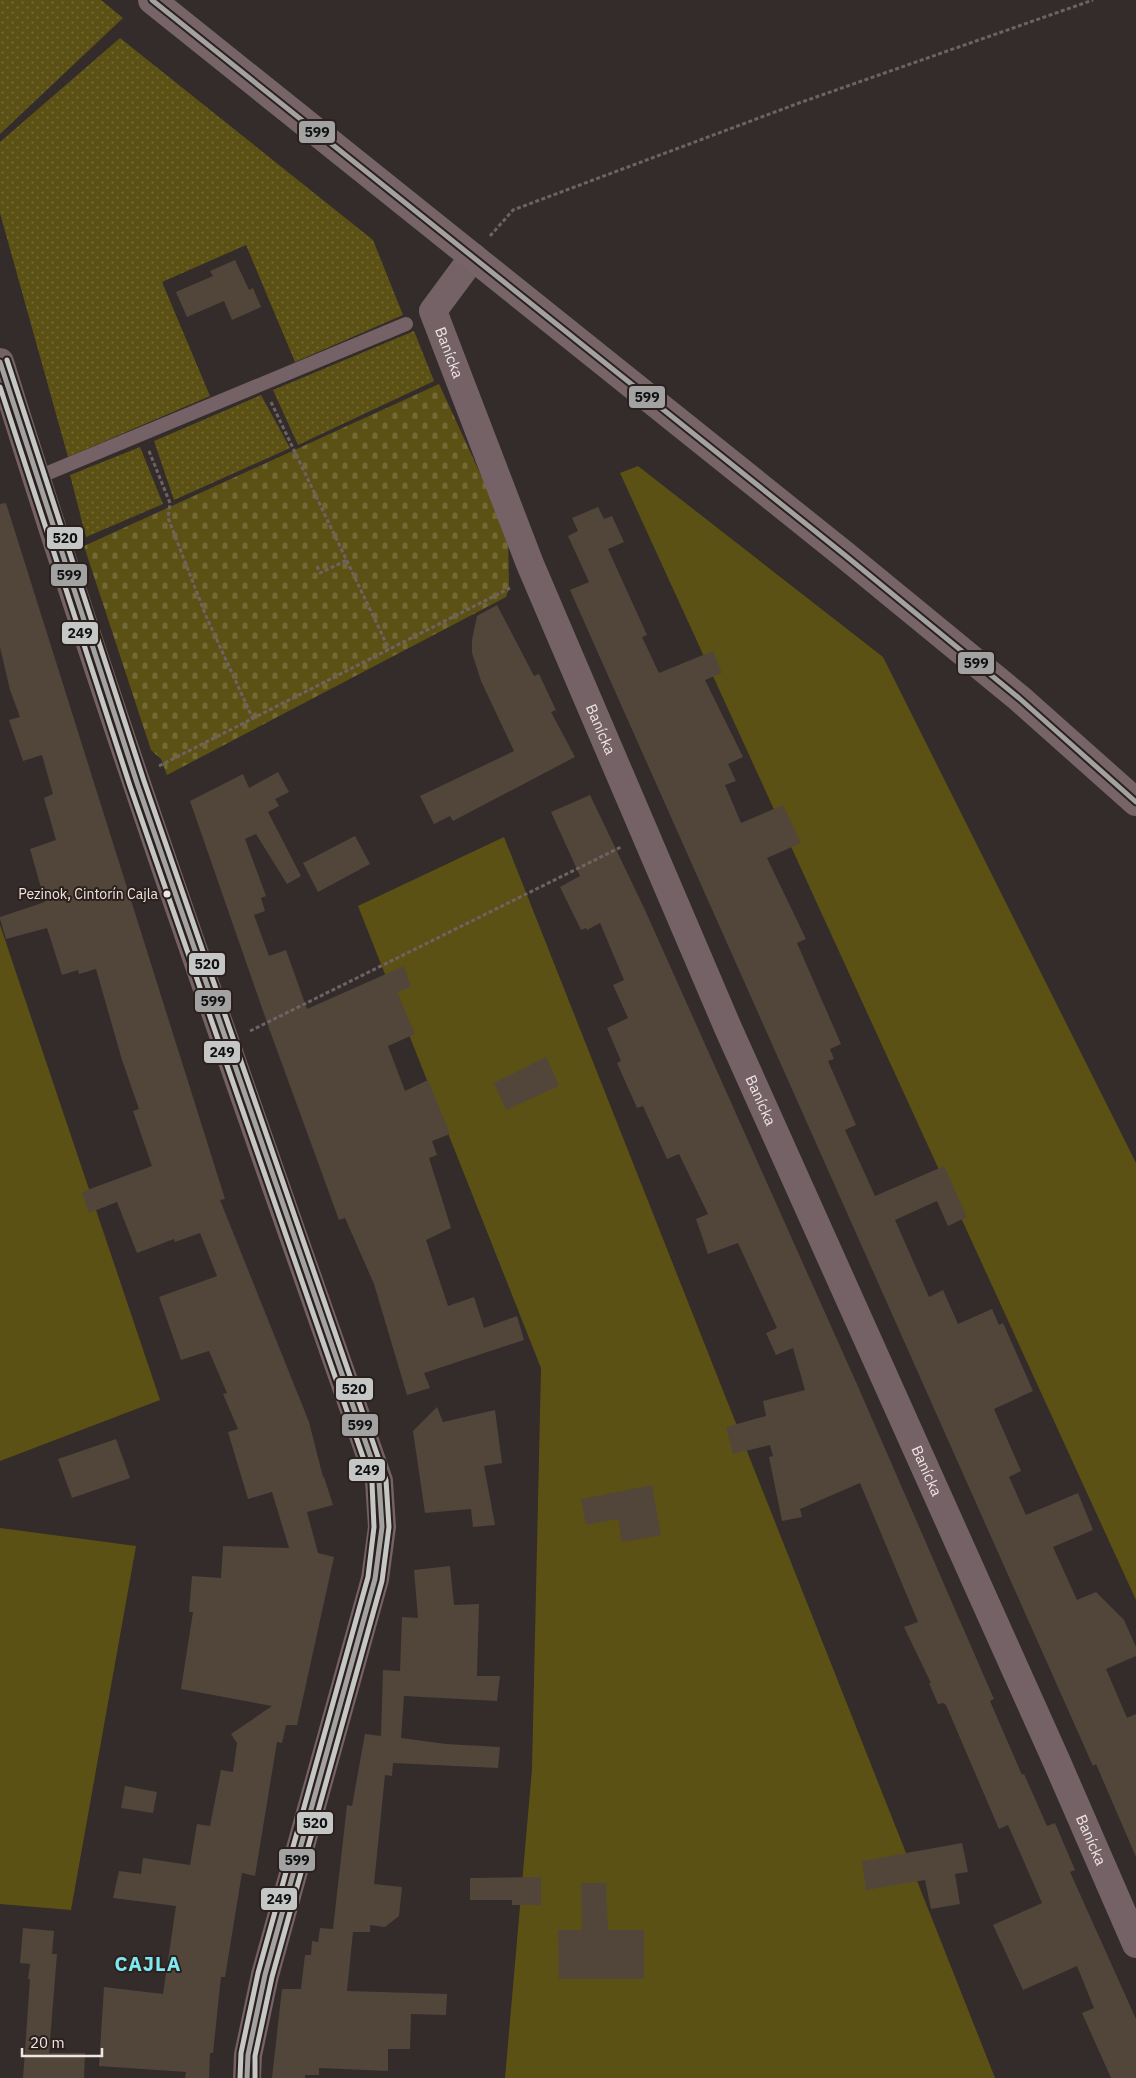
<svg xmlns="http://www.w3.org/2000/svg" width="1136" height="2078" viewBox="0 0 1136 2078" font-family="'IBM Plex Sans',sans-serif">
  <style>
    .grass { fill: url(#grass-dots) }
    .cemetery { fill: url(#cemetery-stones) }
    .garden { fill: #5c5114 }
    .building { fill: #52463b }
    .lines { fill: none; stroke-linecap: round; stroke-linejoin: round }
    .path { stroke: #6e6264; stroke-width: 3; stroke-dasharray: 4 2.5; stroke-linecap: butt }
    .service { stroke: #746266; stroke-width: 14 }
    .minor { stroke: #746266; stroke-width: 28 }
    .secondary { stroke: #766469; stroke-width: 28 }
    .bus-1-casing { stroke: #2c201d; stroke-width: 9 }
    .bus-2-casing { stroke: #2c201d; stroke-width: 9 }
    .bus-3-casing { stroke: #2c201d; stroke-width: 9 }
    .bus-1 { stroke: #a2a2a2; stroke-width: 5 }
    .bus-2 { stroke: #c5c6c6; stroke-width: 5 }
    .bus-3 { stroke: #c5c6c6; stroke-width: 5 }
    .bus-dot { fill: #efe5e3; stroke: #2c201d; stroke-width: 2 }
    .labels { text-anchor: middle; stroke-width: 4; stroke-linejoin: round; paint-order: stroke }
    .bus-label { font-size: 14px; fill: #efe5e3; stroke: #2c201d; text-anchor: end }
    .street-label { font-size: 15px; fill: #efe5e3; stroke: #2c201d }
    .district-label { font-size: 20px; font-weight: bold; letter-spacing: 1px; fill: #7ee9f2; stroke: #2c201d }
    .line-badge { stroke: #2c201d; stroke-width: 2 }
    .pale-badge-label { font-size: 14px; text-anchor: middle; font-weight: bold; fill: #111 }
  </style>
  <defs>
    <pattern id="grass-dots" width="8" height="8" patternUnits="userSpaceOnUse" patternTransform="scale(1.25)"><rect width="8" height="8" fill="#5c5114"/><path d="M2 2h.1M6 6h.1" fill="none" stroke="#746a36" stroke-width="1.8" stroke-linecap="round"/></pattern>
    <pattern id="cemetery-stones" width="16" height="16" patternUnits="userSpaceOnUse" patternTransform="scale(1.25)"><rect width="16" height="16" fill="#5c5114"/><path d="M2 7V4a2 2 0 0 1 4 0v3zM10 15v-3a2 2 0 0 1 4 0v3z" fill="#746a36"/></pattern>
  </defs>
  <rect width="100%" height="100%" fill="#332c2a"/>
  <!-- grass -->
  <g class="grass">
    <path d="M 0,0 L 101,0 L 123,18 L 0,134 Z"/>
    <path d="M 120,38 L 373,240 L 403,315 L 295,362 L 246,245 L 162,282 L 210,396 L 68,457 L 0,213 L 0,142 Z"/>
    <path d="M 414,331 L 434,381 L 298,445 L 273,390 Z"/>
    <path d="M 261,395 L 290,448 L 174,500 L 154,441 Z"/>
    <path d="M 140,447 L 163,504 L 86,537 L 70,475 Z"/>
  </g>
  <!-- cemetery -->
  <path class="cemetery" d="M 439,384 L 508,534 L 509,588 L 506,597 L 167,775 L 161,759 L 151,750 L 84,546 Z"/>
  <!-- garden -->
  <g class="garden">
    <path d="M 638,466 L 883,657 L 1136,1163 L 1136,1600 L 620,473 Z"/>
    <path d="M 504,837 L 995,2078 L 505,2078 L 532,1769 L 541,1368 L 358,906 Z"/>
    <path d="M 0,925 L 160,1400 L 0,1461 Z"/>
    <path d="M 0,1528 L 136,1546 L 71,1910 L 0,1904 Z"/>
  </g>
  <!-- building -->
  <g class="building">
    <path d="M 235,260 L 249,290 L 253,288 L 261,307 L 232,320 L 224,301 L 187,317 L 176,292 L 213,276 L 210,271 Z"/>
    <path d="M 6,503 L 225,1199 L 220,1200 L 309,1422 L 323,1477 L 324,1477 L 333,1505 L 307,1512 L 318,1553 L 334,1557 L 297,1725 L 286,1725 L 282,1743 L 277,1742 L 255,1876 L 242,1873 L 225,1977 L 221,1977 L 213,2053 L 210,2053 L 209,2078 L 185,2078 L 186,2072 L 99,2066 L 104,1987 L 163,1994 L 176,1906 L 113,1898 L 119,1871 L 141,1874 L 143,1858 L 190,1865 L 197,1824 L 210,1826 L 221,1770 L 233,1772 L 237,1743 L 231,1734 L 272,1706 L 181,1689 L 193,1612 L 189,1612 L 192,1576 L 221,1578 L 223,1546 L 289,1548 L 272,1492 L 248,1499 L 228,1432 L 238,1429 L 223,1394 L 227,1393 L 209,1351 L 181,1360 L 159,1297 L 217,1276 L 200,1233 L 175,1242 L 174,1239 L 137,1253 L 117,1202 L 89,1213 L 82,1192 L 152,1166 L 133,1111 L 139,1109 L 122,1060 L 96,969 L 79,974 L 78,970 L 62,975 L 47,928 L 6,939 L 0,919 L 0,917 L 45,902 L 30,849 L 56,840 L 44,798 L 53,794 L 42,755 L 23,761 L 9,720 L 20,717 L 10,690 L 0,647 L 0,504 Z"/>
    <path d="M 598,507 L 604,519 L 612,516 L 624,542 L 608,549 L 647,635 L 642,637 L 659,673 L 713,651 L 722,673 L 705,680 L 743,757 L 728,764 L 736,781 L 725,785 L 741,823 L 783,805 L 801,843 L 767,858 L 806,939 L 797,943 L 841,1044 L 830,1049 L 834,1059 L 828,1061 L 856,1125 L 845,1130 L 875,1196 L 944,1166 L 967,1217 L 948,1226 L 937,1201 L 895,1220 L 929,1297 L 943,1290 L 958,1324 L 992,1309 L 999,1325 L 1003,1323 L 1033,1391 L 994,1409 L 1021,1471 L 1009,1477 L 1026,1515 L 1078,1493 L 1093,1530 L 1053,1547 L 1077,1600 L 1096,1592 L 1124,1620 L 1136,1647 L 1136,1656 L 1106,1669 L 1127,1718 L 1136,1714 L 1136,1857 L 1096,1764 L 1093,1766 L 570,590 L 589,582 L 568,536 L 578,531 L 572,518 Z"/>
    <path d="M 497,605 L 534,676 L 539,674 L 556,710 L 551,712 L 575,757 L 453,821 L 450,816 L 434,824 L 420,796 L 514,751 L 481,681 L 472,653 L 472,640 L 477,616 Z"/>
    <path d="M 278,772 L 289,792 L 275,799 L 279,806 L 268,812 L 301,876 L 287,884 L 256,834 L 245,839 L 266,896 L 261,898 L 265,911 L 254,915 L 269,956 L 286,950 L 307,1009 L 404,966 L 411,987 L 397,992 L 415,1034 L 388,1046 L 405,1091 L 428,1080 L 450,1134 L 432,1141 L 437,1155 L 429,1158 L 451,1228 L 426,1240 L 448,1306 L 474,1297 L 484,1328 L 517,1316 L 524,1340 L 424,1373 L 430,1388 L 407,1395 L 374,1284 L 345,1218 L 339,1220 L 270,1031 L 190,801 L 243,774 L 249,788 Z"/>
    <path d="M 590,795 L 645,910 L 856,1382 L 994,1699 L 990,1701 L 1022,1775 L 1024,1774 L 1047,1826 L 1055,1823 L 1075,1870 L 1070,1872 L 1136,2019 L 1136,2078 L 1111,2078 L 1082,2013 L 1094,2008 L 1077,1966 L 1023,1990 L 993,1925 L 1042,1903 L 1008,1825 L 999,1829 L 946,1705 L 943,1703 L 938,1704 L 929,1683 L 931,1683 L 904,1627 L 918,1622 L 860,1483 L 800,1509 L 802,1517 L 782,1521 L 769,1457 L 773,1456 L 770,1445 L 733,1454 L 726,1427 L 766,1416 L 763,1401 L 805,1390 L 793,1348 L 776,1355 L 766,1333 L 777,1328 L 738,1243 L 708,1254 L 696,1219 L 708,1214 L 679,1154 L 667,1159 L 643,1106 L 637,1108 L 617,1063 L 621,1061 L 607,1028 L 628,1018 L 613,985 L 624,980 L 600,923 L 587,930 L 586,928 L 581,930 L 560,887 L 580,876 L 551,812 Z"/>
    <path d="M 355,836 L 370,864 L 318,892 L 303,863 Z"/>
    <path d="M 546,1057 L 559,1086 L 506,1110 L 494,1083 Z"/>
    <path d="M 437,1407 L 443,1422 L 495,1410 L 502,1463 L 484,1466 L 495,1525 L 473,1527 L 471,1509 L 425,1513 L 413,1431 Z"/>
    <path d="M 116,1439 L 130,1478 L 72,1498 L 58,1459 Z"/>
    <path d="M 652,1485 L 661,1535 L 622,1542 L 618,1519 L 586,1525 L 581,1499 Z"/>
    <path d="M 450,1566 L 454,1605 L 479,1604 L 477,1676 L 500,1676 L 497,1701 L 404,1696 L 401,1738 L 446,1744 L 500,1747 L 498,1768 L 393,1763 L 392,1776 L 385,1775 L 374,1884 L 402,1887 L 399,1916 L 385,1927 L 370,1925 L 370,1932 L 353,1932 L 347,1991 L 447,1994 L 446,2015 L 411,2014 L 410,2049 L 388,2049 L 388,2071 L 319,2068 L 319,2075 L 305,2075 L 305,2078 L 272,2078 L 282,1989 L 301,1989 L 305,1955 L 311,1955 L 312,1941 L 318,1942 L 320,1928 L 333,1929 L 347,1805 L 352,1806 L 365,1734 L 381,1736 L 383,1670 L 400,1671 L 402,1617 L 418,1618 L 414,1570 Z"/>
    <path d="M 125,1786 L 157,1792 L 153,1813 L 121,1808 Z"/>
    <path d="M 962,1843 L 968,1872 L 955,1874 L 960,1904 L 931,1909 L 925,1880 L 866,1890 L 862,1861 Z"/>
    <path d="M 541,1877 L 541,1905 L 512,1905 L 512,1900 L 470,1900 L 470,1878 Z"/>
    <path d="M 581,1883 L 606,1883 L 608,1930 L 644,1930 L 644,1979 L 559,1979 L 558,1930 L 582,1930 Z"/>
    <path d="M 23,1928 L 54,1931 L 52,1954 L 57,1954 L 49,2053 L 85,2053 L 84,2078 L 23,2078 L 30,1979 L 28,1979 L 30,1964 L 20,1963 Z"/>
  </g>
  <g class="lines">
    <!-- path -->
    <g class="path">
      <path d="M 490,236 L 513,210 L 799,103 L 1093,0"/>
      <path d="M 271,402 L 389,649"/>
      <path d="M 149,451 L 170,503 L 168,518 L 206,616 L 253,719"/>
      <path d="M 317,566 L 320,573 L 347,560"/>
      <path d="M 159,766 L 510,588"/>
      <path d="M 250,1031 L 621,847"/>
    </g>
    <!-- service -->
    <path class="service" d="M 36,478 L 406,324"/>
    <!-- minor -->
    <g class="minor">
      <path id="s1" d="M 473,257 L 433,311 L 530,564 L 728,1028 L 1056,1760 L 1136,1944"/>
      <path d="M 0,362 C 116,738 249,1109 379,1481 L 382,1527 L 375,1579 L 265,1975 L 248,2055 L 247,2078"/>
    </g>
    <!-- secondary -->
    <path class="secondary" d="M 152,0 L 846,556 L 1019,698 L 1136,802"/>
    <!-- bus-1 casing -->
    <g class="bus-1-casing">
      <g id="bus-1">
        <path d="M 152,0 L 846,556 L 1019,698 L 1136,802"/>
        <path d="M 0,362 L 137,783 L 379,1481 L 382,1527 L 375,1579 L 265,1975 L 248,2055 L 247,2078"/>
      </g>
    </g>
    <!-- bus-2 casing -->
    <g class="bus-2-casing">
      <path id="bus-2" d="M 0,387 L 130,786 L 372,1483 L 374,1527 L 368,1577 L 258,1973 L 241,2053 L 240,2078"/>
    </g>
    <!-- bus-3 casing -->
    <g class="bus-3-casing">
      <path id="bus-3" d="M 7,360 L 144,781 L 386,1480 L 389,1527 L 382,1581 L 272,1977 L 255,2056 L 255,2078"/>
    </g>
    <!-- bus-1 -->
    <use href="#bus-1" class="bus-1"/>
    <!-- bus-2 -->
    <use href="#bus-2" class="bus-2"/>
    <!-- bus-3 -->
    <use href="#bus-3" class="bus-3"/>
  </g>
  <!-- markers -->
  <circle class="bus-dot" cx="167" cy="894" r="4.5"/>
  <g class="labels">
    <!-- bus labels -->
    <g class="bus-label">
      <text x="158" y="899">Pezinok, Cintorín Cajla</text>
    </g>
    <!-- street labels -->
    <g class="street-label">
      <text dy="5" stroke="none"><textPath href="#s1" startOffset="112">Banícka</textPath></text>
      <text dy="5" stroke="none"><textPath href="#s1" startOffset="518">Banícka</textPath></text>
      <text dy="5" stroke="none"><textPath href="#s1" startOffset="922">Banícka</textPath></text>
      <text dy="5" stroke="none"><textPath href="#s1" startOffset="1328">Banícka</textPath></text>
      <text dy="5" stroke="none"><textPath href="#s1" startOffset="1732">Banícka</textPath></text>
    </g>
    <!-- district labels -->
    <g class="district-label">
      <text x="148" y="1971">CAJLA</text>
    </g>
  </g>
  <g class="line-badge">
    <rect x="298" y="120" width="38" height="24" rx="5" fill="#a2a2a2"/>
    <rect x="628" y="385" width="38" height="24" rx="5" fill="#a2a2a2"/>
    <rect x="46" y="526" width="38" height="24" rx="5" fill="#c5c6c6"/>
    <rect x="50" y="563" width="38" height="24" rx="5" fill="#a2a2a2"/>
    <rect x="61" y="621" width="38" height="24" rx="5" fill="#c5c6c6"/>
    <rect x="957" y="651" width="38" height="24" rx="5" fill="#a2a2a2"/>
    <rect x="188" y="952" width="38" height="24" rx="5" fill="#c5c6c6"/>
    <rect x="194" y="989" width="38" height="24" rx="5" fill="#a2a2a2"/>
    <rect x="203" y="1040" width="38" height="24" rx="5" fill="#c5c6c6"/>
    <rect x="335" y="1377" width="39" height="24" rx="5" fill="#c5c6c6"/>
    <rect x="341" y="1413" width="38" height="24" rx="5" fill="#a2a2a2"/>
    <rect x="348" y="1458" width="38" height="24" rx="5" fill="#c5c6c6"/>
    <rect x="296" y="1811" width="38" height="24" rx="5" fill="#c5c6c6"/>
    <rect x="278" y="1848" width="38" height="24" rx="5" fill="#a2a2a2"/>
    <rect x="260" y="1887" width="38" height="24" rx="5" fill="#c5c6c6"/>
  </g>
  <g class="pale-badge-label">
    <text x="317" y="137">599</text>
    <text x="647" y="402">599</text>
    <text x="65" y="543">520</text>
    <text x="69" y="580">599</text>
    <text x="80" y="638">249</text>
    <text x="976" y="668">599</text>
    <text x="207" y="969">520</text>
    <text x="213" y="1006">599</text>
    <text x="222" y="1057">249</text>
    <text x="354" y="1394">520</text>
    <text x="360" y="1430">599</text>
    <text x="367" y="1475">249</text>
    <text x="315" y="1828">520</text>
    <text x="297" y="1865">599</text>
    <text x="279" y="1904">249</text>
  </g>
  <!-- scale -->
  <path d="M22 2048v8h80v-8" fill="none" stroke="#efe5e3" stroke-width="2.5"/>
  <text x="30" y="2048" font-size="15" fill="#efe5e3" stroke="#2c201d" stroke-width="4" paint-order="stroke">20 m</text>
</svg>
